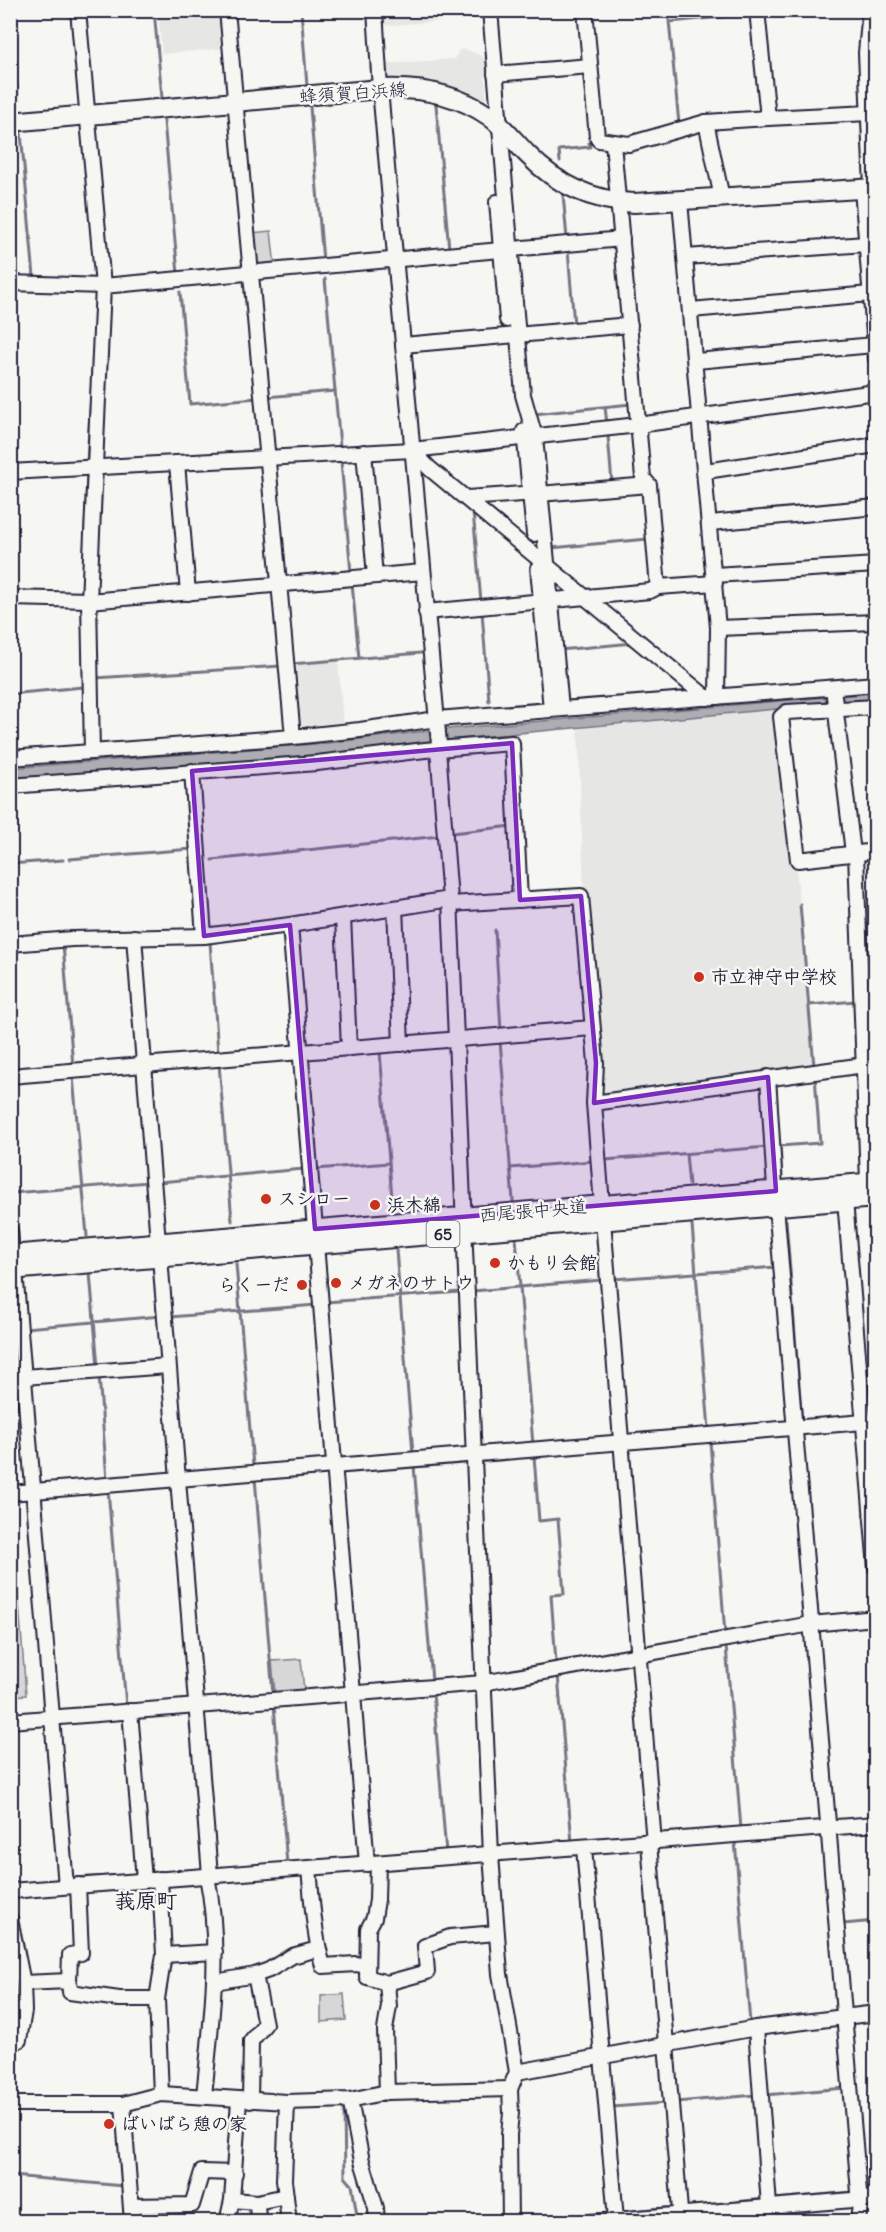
<svg xmlns="http://www.w3.org/2000/svg" width="886" height="2232" viewBox="0 0 886 2232" font-family="Delius,'Klee One',sans-serif">
  <style>
    .built { fill: #e6e6e4 }
    .green { fill: #d7d7d7; stroke: #7c7c89; stroke-width: 1.5 }
    .water { fill: #adadb3; stroke: #757583; stroke-width: 1.5 }
    .lines { fill: none; stroke-linecap: round; stroke-linejoin: round }
    .stream { stroke: #757583; stroke-width: 3 }
    .minor-casing { stroke: #22223b; stroke-width: 18 }
    .major-casing { stroke: #22223b; stroke-width: 22 }
    .minor { stroke: #f6f6f2; stroke-width: 14 }
    .major { stroke: #f6f6f2; stroke-width: 18 }
    .marked { fill: #7b2cbf; fill-opacity: 0.2; stroke: #7b2cbf; stroke-width: 4.5; stroke-linejoin: round }
    .poi-dot { fill: #c8321e; stroke: #f6f6f2; stroke-width: 2 }
    .labels { text-anchor: middle; stroke-width: 5; stroke-linejoin: round; paint-order: stroke }
    .shield { fill: #f6f6f2; stroke: #626272; stroke-width: 1.5 }
    .shield-label { font-size: 16px; font-weight: bold; fill: #22223b }
    .street-label { font-size: 18px; fill: #22223b; stroke: #f6f6f2 }
    .poi-label { font-size: 18px; font-weight: bold; fill: #22223b; stroke: #f6f6f2; text-anchor: start }
    .quarter-label { font-size: 21px; font-weight: bold; fill: #22223b; stroke: #f6f6f2 }
  </style>
  <rect width="100%" height="100%" fill="#f6f6f2"/>
  <filter id="ink" filterUnits="userSpaceOnUse"><feTurbulence type="fractalNoise" baseFrequency=".0167" numOctaves="2"/><feDisplacementMap in="SourceGraphic" scale="12" xChannelSelector="R" yChannelSelector="G"/><feConvolveMatrix kernelMatrix="1 2 1 2 8 2 1 2 1" color-interpolation-filters="sRGB"/></filter>
  <g filter="url(#ink)">
    <!-- built -->
    <g class="built">
      <path d="M 158,11 L 224,11 L 227,48 L 162,54 Z"/>
      <path d="M 381,11 L 479,11 L 480,18 L 382,26 Z"/>
      <path d="M 465,49 L 486,58 L 488,74 L 485,77 L 487,105 L 392,82 L 386,78 L 385,64 L 455,59 L 459,50 Z"/>
      <path d="M 338,661 L 343,722 L 295,727 L 289,665 Z"/>
      <path d="M 776,709 L 796,864 L 813,1068 L 602,1097 L 598,1093 L 584,892 L 578,729 Z"/>
    </g>
    <!-- green -->
    <g class="green">
      <path d="M 271,231 L 275,267 L 257,269 L 251,233 Z"/>
      <path d="M 11,1523 L 13,1525 L 26,1695 L 11,1696 Z"/>
      <path d="M 301,1659 L 304,1691 L 275,1693 L 272,1661 Z"/>
      <path d="M 344,1994 L 346,2020 L 321,2022 L 321,1996 Z"/>
    </g>
    <!-- water -->
    <path class="water" d="M 875,693 L 875,703 L 788,708 L 435,741 L 339,753 L 11,779 L 11,768 L 327,743 L 435,730 Z"/>
    <g class="lines">
      <!-- stream -->
      <g class="stream">
        <path d="M 11,10 L 19,112"/>
        <path d="M 154,10 L 162,98"/>
        <path d="M 301,10 L 307,86"/>
        <path d="M 668,10 L 679,124"/>
        <path d="M 762,13 L 787,10"/>
        <path d="M 670,22 L 752,14"/>
        <path d="M 436,105 L 449,249"/>
        <path d="M 310,107 L 323,261"/>
        <path d="M 164,121 L 178,274"/>
        <path d="M 21,133 L 34,277"/>
        <path d="M 560,161 L 559,150 L 590,147 L 589,143 L 592,143 L 592,140"/>
        <path d="M 563,194 L 567,239"/>
        <path d="M 568,250 L 574,325"/>
        <path d="M 325,279 L 340,446"/>
        <path d="M 180,292 L 190,404 L 257,398"/>
        <path d="M 266,397 L 335,391"/>
        <path d="M 605,407 L 607,424"/>
        <path d="M 534,414 L 631,404"/>
        <path d="M 608,436 L 612,483"/>
        <path d="M 341,461 L 351,573"/>
        <path d="M 87,463 L 94,343"/>
        <path d="M 473,511 L 481,602"/>
        <path d="M 551,548 L 648,539"/>
        <path d="M 352,583 L 359,658"/>
        <path d="M 83,591 L 87,472"/>
        <path d="M 82,606 L 85,741"/>
        <path d="M 482,612 L 489,701"/>
        <path d="M 559,650 L 633,643"/>
        <path d="M 291,664 L 421,653"/>
        <path d="M 95,678 L 281,666"/>
        <path d="M 10,694 L 83,687"/>
        <path d="M 452,833 L 512,826"/>
        <path d="M 69,859 L 192,849"/>
        <path d="M 212,860 L 440,836"/>
        <path d="M 10,864 L 63,860"/>
        <path d="M 800,904 L 814,1066"/>
        <path d="M 495,930 L 501,1031"/>
        <path d="M 210,942 L 218,1052"/>
        <path d="M 63,944 L 73,1066"/>
        <path d="M 866,1000 L 876,1000"/>
        <path d="M 809,1005 L 856,1001"/>
        <path d="M 497,1042 L 500,1041 L 513,1201"/>
        <path d="M 380,1052 L 393,1210"/>
        <path d="M 219,1064 L 232,1221"/>
        <path d="M 73,1076 L 87,1236"/>
        <path d="M 686,1154 L 689,1185"/>
        <path d="M 605,1160 L 768,1147"/>
        <path d="M 510,1168 L 593,1161"/>
        <path d="M 316,1169 L 389,1163"/>
        <path d="M 782,1177 L 780,1146 L 820,1143 L 815,1076"/>
        <path d="M 159,1182 L 304,1169"/>
        <path d="M 12,1193 L 149,1182"/>
        <path d="M 786,1220 L 802,1423"/>
        <path d="M 692,1225 L 709,1429"/>
        <path d="M 516,1238 L 533,1445"/>
        <path d="M 396,1250 L 413,1453"/>
        <path d="M 236,1264 L 253,1466 L 256,1466"/>
        <path d="M 90,1273 L 98,1367"/>
        <path d="M 613,1279 L 777,1267"/>
        <path d="M 473,1291 L 602,1280"/>
        <path d="M 326,1302 L 460,1292"/>
        <path d="M 170,1317 L 316,1305"/>
        <path d="M 94,1322 L 161,1316"/>
        <path d="M 25,1328 L 94,1322"/>
        <path d="M 99,1375 L 107,1480"/>
        <path d="M 802,1433 L 818,1618"/>
        <path d="M 710,1441 L 725,1634"/>
        <path d="M 534,1456 L 539,1521 L 558,1519 L 564,1594 L 551,1595 L 556,1662"/>
        <path d="M 414,1466 L 432,1681"/>
        <path d="M 255,1478 L 273,1694"/>
        <path d="M 108,1489 L 126,1706"/>
        <path d="M 726,1646 L 741,1829"/>
        <path d="M 558,1675 L 572,1843"/>
        <path d="M 433,1692 L 446,1853"/>
        <path d="M 274,1705 L 287,1864"/>
        <path d="M 735,1841 L 750,2023"/>
        <path d="M 70,1878 L 132,1875"/>
        <path d="M 13,1884 L 59,1880"/>
        <path d="M 843,1924 L 876,1921"/>
        <path d="M 765,2095 L 845,2088"/>
        <path d="M 676,2102 L 756,2095"/>
        <path d="M 612,2107 L 666,2103"/>
        <path d="M 344,2108 L 345,2177 L 352,2185 L 358,2222"/>
        <path d="M 860,2129 L 866,2193"/>
        <path d="M 10,2164 L 15,2222"/>
        <path d="M 12,2176 L 124,2186"/>
        <path d="M 866,2191 L 876,2190"/>
        <path d="M 774,2199 L 853,2192"/>
        <path d="M 685,2207 L 765,2199"/>
        <path d="M 620,2212 L 675,2207"/>
        <path d="M 766,2214 L 766,2222"/>
        <path d="M 516,2221 L 610,2213"/>
      </g>
      <!-- minor casing -->
      <g class="minor-casing">
        <g id="minor">
          <path d="M 78,10 L 103,286 L 89,601 L 92,752"/>
          <path d="M 227,10 L 293,737"/>
          <path d="M 375,10 L 380,89 L 439,744 L 438,749 L 450,899 L 491,1855 L 500,1974 L 517,2072 L 510,2089 L 511,2113 L 509,2135 L 510,2222"/>
          <path d="M 490,10 L 523,395 L 535,437 L 561,708"/>
          <path d="M 585,10 L 597,137 L 599,140 L 629,144 L 706,122 L 768,118 L 757,10"/>
          <path d="M 870,10 L 866,53 L 872,188"/>
          <path d="M 495,74 L 590,66"/>
          <path d="M 768,118 L 869,113"/>
          <path d="M 706,122 L 722,198"/>
          <path d="M 613,143 L 643,478 L 649,485 L 658,587 L 715,583"/>
          <path d="M 862,189 L 876,359"/>
          <path d="M 680,201 L 718,628 L 717,697"/>
          <path d="M 497,202 L 507,320"/>
          <path d="M 686,257 L 866,244"/>
          <path d="M 10,283 L 103,286 L 622,239"/>
          <path d="M 691,310 L 870,294"/>
          <path d="M 403,345 L 630,325"/>
          <path d="M 696,361 L 874,345"/>
          <path d="M 524,431 L 534,534"/>
          <path d="M 412,450 L 429,468 L 707,698"/>
          <path d="M 364,452 L 375,576"/>
          <path d="M 177,463 L 188,593"/>
          <path d="M 706,471 L 876,445"/>
          <path d="M 10,472 L 412,450 L 638,425 L 876,392"/>
          <path d="M 539,494 L 649,485"/>
          <path d="M 467,498 L 537,493"/>
          <path d="M 710,523 L 876,507"/>
          <path d="M 538,568 L 551,709"/>
          <path d="M 714,575 L 876,565"/>
          <path d="M 10,598 L 89,600"/>
          <path d="M 89,601 L 423,572"/>
          <path d="M 426,612 L 650,591 L 658,587"/>
          <path d="M 718,628 L 876,622"/>
          <path d="M 833,688 L 853,853"/>
          <path d="M 876,707 L 787,712 L 781,717 L 798,860 L 876,851"/>
          <path d="M 10,758 L 293,737 L 360,730 L 437,719 L 876,684"/>
          <path d="M 192,771 L 204,936"/>
          <path d="M 10,786 L 317,763 L 425,750 L 512,743 L 520,900"/>
          <path d="M 856,853 L 868,1182"/>
          <path d="M 450,904 L 581,896 L 596,1063 L 594,1103 L 602,1205"/>
          <path d="M 395,908 L 401,1044"/>
          <path d="M 343,917 L 349,1048"/>
          <path d="M 290,925 L 315,1229"/>
          <path d="M 134,937 L 158,1242"/>
          <path d="M 10,944 L 72,939 L 204,936 L 290,925 L 450,899"/>
          <path d="M 10,1076 L 592,1028"/>
          <path d="M 768,1077 L 776,1205 L 860,2204 L 858,2222"/>
          <path d="M 594,1103 L 864,1065"/>
          <path d="M 845,1200 L 876,1568"/>
          <path d="M 603,1220 L 654,1843"/>
          <path d="M 10,1230 L 12,1255"/>
          <path d="M 316,1244 L 367,1864"/>
          <path d="M 160,1257 L 210,1875"/>
          <path d="M 15,1270 L 66,1886"/>
          <path d="M 24,1377 L 168,1366"/>
          <path d="M 10,1493 L 876,1421"/>
          <path d="M 130,1711 L 144,1880"/>
          <path d="M 10,1721 L 483,1683 L 811,1624 L 876,1618"/>
          <path d="M 649,1843 L 681,2222"/>
          <path d="M 584,1848 L 616,2219"/>
          <path d="M 378,1863 L 377,1900 L 374,1918 L 368,1929 L 367,1977 L 387,1983 L 427,1972 L 425,1946 L 450,1937 L 496,1933"/>
          <path d="M 309,1868 C 312,1901 314,1934 323,1966 L 356,1964 L 366,1966"/>
          <path d="M 10,1891 L 876,1824"/>
          <path d="M 10,1919 L 23,1983 L 24,2011 L 19,2040 L 10,2045"/>
          <path d="M 164,1955 L 215,1952"/>
          <path d="M 69,1981 L 70,1955 L 81,1953 L 78,1885"/>
          <path d="M 215,1982 L 255,1975 L 269,1970 L 292,1956 L 318,1949"/>
          <path d="M 23,1983 L 69,1981 L 70,1992 L 119,1999 L 157,1999 L 164,1955 L 160,1879"/>
          <path d="M 157,1999 L 161,2094"/>
          <path d="M 756,2028 L 769,2206"/>
          <path d="M 517,2072 L 756,2028 L 876,2013"/>
          <path d="M 387,2092 L 385,2030 L 389,2006 L 387,1983"/>
          <path d="M 204,2096 C 211,2023 222,1949 207,1876"/>
          <path d="M 350,2100 L 362,2161 L 376,2208 L 377,2222"/>
          <path d="M 250,2101 L 251,2041 L 265,2024 L 255,1975"/>
          <path d="M 287,2102 L 284,2180 L 289,2222"/>
          <path d="M 10,2104 L 123,2104 L 161,2094 L 287,2102 L 350,2100 L 387,2092 L 510,2089"/>
          <path d="M 123,2104 L 132,2222"/>
          <path d="M 232,2200 L 257,2202 L 286,2196"/>
          <path d="M 257,2202 L 258,2222"/>
          <path d="M 131,2206 L 192,2205 L 202,2172 L 235,2173"/>
          <path d="M 227,2222 L 232,2200 L 239,2100"/>
          <path d="M 591,2222 L 876,2198"/>
        </g>
      </g>
      <!-- major casing -->
      <g class="major-casing">
        <g id="major">
          <path d="M 10,122 L 380,89 C 419,87 456,93 489,116 C 504,127 515,142 528,155 C 557,185 593,201 634,203 L 876,188"/>
          <path d="M 10,1255 L 876,1182"/>
          <path d="M 10,1270 L 876,1198"/>
        </g>
      </g>
      <!-- minor -->
      <use href="#minor" class="minor"/>
      <!-- major -->
      <use href="#major" class="major"/>
    </g>
  </g>
  <!-- marked area -->
  <path class="marked" d="M 512,743 L 520,900 L 581,896 L 596,1063 L 594,1103 L 768,1077 L 776,1191 L 315,1229 L 290,925 L 204,936 L 192,771 Z"/>
  <!-- markers -->
  <g class="poi-dot">
    <circle cx="699" cy="977" r="6"/>
    <circle cx="266" cy="1199" r="6"/>
    <circle cx="375" cy="1205" r="6"/>
    <circle cx="495" cy="1263" r="6"/>
    <circle cx="336" cy="1283" r="6"/>
    <circle cx="302" cy="1285" r="6"/>
    <circle cx="109" cy="2124" r="6"/>
  </g>
  <g class="labels">
    <!-- shield labels -->
    <rect class="shield" x="426.5" y="1221" width="33" height="26" rx="4.5"/>
    <g class="shield-label">
      <text x="443" y="1240">65</text>
    </g>
    <!-- street labels -->
    <g class="street-label">
      <text transform="translate(353 93) rotate(-4)" y="6">蜂須賀白浜線</text>
      <text transform="translate(533 1211) rotate(-5)" y="6">西尾張中央道</text>
    </g>
    <!-- poi labels -->
    <g class="poi-label">
      <text x="711" y="983">市立神守中学校</text>
      <text x="278" y="1205">スシロー</text>
      <text x="387" y="1211">浜木綿</text>
      <text x="507" y="1269">かもり会館</text>
      <text x="348" y="1289">メガネのサトウ</text>
      <text x="290" y="1291" text-anchor="end">らくーだ</text>
      <text x="121" y="2130">ばいばら憩の家</text>
    </g>
    <!-- quarter labels -->
    <g class="quarter-label">
      <text x="146" y="1908">莪原町</text>
    </g>
  </g>
  <!-- margin -->
  <rect width="886" height="2232" fill="none" stroke="#f6f6f2" stroke-width="36"/>
  <rect x="18" y="18" width="850" height="2196" fill="none" stroke="#22223b" stroke-width="2" filter="url(#ink)"/>
</svg>
